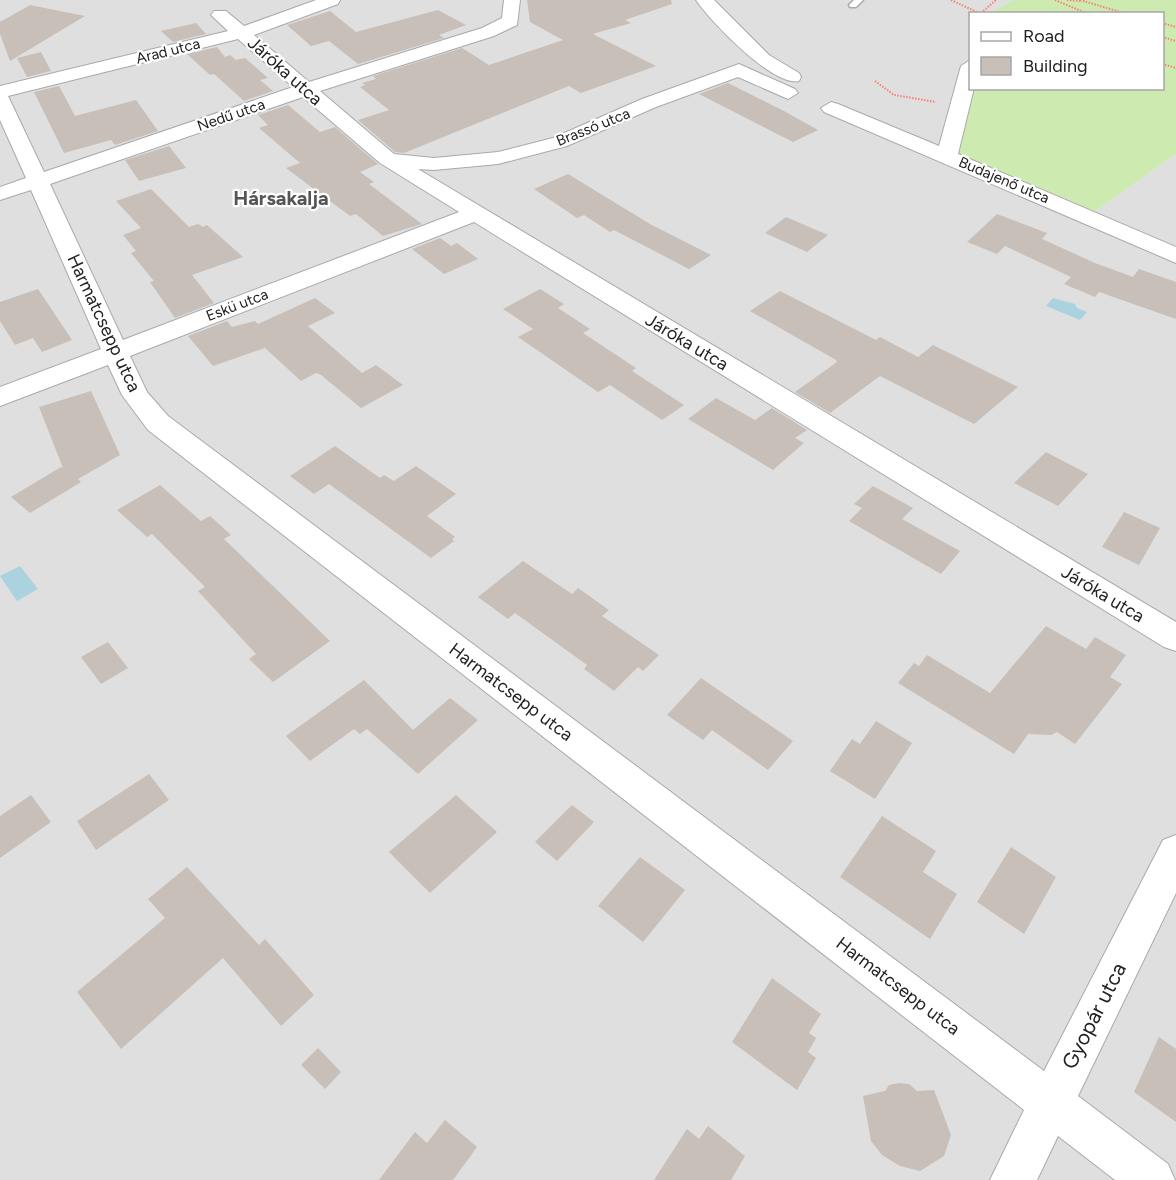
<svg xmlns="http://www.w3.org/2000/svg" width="1176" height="1180" viewBox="0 0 1176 1180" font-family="Figtree,sans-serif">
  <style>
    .residential { fill: #e0dfdf }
    .grass { fill: #cdebb0 }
    .water { fill: #aad3df }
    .building { fill: #c7bfb8 }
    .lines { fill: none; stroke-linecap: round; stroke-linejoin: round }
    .service-casing { stroke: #a9a9a9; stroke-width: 3 }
    .minor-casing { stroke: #a9a9a9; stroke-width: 2 }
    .path { stroke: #fa8072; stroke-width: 2; stroke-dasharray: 1.5 1.5; stroke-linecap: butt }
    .service { fill: #fff; fill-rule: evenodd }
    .minor { fill: #fff; fill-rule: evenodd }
    .labels { text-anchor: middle; stroke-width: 4.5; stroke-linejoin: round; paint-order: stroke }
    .far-street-label { font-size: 15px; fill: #222; stroke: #fff }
    .street-label { font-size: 18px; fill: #222; stroke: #fff }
    .far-district-label { font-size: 20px; font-weight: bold; fill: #555; stroke: #fff }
    .near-street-label { font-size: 21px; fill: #222; stroke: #fff }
  </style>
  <rect width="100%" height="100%" fill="#f2efe9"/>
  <!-- residential -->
  <path class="residential" d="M 0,0 L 1013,0 L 989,13 L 970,14 L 970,88 L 1094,212 L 1176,154 L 1176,1180 L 0,1180 Z"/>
  <!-- grass -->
  <path class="grass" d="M 1013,0 L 1176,0 L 1176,154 L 1094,212 L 956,155 L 972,89 L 1162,88 L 1162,14 L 989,13 Z"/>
  <!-- water -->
  <g class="water">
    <path d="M 1053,298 L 1075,304 L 1077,308 L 1087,312 L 1080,320 L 1046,306 Z"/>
    <path d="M 20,566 L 38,589 L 17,601 L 0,576 Z"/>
  </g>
  <!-- building -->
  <g class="building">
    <path d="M 527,0 L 671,0 L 672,4 L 625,20 L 631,23 L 593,34 L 656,66 L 581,93 L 569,86 L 404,153 L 395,152 L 358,120 L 389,110 L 360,87 L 365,85 L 362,83 L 376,79 L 373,76 L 462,48 L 489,65 L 563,40 L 530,22 Z"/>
    <path d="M 30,5 L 85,16 L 10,61 L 0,34 L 0,22 Z"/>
    <path d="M 438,10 L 466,25 L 439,35 L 444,38 L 358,64 L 329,41 L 311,46 L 287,25 L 330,11 L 356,32 Z"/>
    <path d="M 196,23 L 206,34 L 173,42 L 161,31 Z"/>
    <path d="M 217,47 L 225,57 L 230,55 L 236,60 L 245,58 L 268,78 L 260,80 L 273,91 L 244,101 L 214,74 L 210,75 L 187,54 Z"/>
    <path d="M 41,52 L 51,71 L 27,77 L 17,58 Z"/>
    <path d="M 728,83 L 784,111 L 818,130 L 793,142 L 699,94 Z"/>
    <path d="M 59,86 L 75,116 L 136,100 L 158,131 L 115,145 L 111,140 L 64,153 L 34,92 Z"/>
    <path d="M 288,105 L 320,132 L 335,127 L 378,164 L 360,172 L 374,182 L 369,184 L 422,224 L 383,236 L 356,214 L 350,216 L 286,168 L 300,163 L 259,128 L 268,125 L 258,115 Z"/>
    <path d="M 169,146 L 186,168 L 139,181 L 125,160 Z"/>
    <path d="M 568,174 L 650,224 L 711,255 L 689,269 L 614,230 L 610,232 L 584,215 L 577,218 L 534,189 Z"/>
    <path d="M 151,189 L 189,227 L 198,224 L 203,227 L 207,225 L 243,257 L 192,275 L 214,303 L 175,318 L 150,282 L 154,281 L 131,253 L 136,251 L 123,235 L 141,228 L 116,201 Z"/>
    <path d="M 997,214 L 1047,233 L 1042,239 L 1095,263 L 1133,277 L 1139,269 L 1176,282 L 1176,319 L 1099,292 L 1095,297 L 1064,284 L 1071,277 L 1005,246 L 997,254 L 967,242 Z"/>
    <path d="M 786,217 L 828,235 L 807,252 L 765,233 Z"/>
    <path d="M 440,238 L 451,246 L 457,243 L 478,259 L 444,274 L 412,249 Z"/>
    <path d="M 38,289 L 72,340 L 42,352 L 33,338 L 15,345 L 0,321 L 0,302 Z"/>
    <path d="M 540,289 L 564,304 L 558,308 L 590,329 L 583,333 L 636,368 L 632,371 L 684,405 L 662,420 L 610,385 L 598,392 L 518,337 L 533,329 L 503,309 Z"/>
    <path d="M 780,291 L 876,340 L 880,337 L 918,357 L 933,345 L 1018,387 L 974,424 L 880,376 L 830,413 L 795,392 L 837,362 L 836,360 L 750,311 Z"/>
    <path d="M 315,298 L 335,313 L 308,326 L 362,373 L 376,365 L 403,385 L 361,408 L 321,375 L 316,373 L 301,381 L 265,348 L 213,366 L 188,336 L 227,321 L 232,327 L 255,321 L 258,324 Z"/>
    <path d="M 91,391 L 120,455 L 78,479 L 81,482 L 30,513 L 11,497 L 61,467 L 63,468 L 39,407 Z"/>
    <path d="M 716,398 L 755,420 L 772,408 L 807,430 L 795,438 L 804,443 L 773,470 L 688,419 Z"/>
    <path d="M 335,446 L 380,478 L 384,475 L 394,481 L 416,466 L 456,494 L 427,516 L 455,537 L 452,539 L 454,541 L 431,558 L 329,484 L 314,494 L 290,476 Z"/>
    <path d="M 1046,452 L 1088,474 L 1058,506 L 1014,483 Z"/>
    <path d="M 160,485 L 201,521 L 210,516 L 231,535 L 224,539 L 330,641 L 273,682 L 249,659 L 256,654 L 198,591 L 205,587 L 152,534 L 147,537 L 117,510 Z"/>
    <path d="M 873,486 L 913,508 L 902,519 L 960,551 L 941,574 L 849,521 L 862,508 L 854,504 Z"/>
    <path d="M 1124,512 L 1160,528 L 1139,565 L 1102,547 Z"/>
    <path d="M 523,561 L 572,594 L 578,588 L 609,610 L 602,616 L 659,655 L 643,671 L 638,667 L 614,691 L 584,669 L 587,665 L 515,613 L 508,619 L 478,597 Z"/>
    <path d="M 1046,626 L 1086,649 L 1095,637 L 1126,655 L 1110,677 L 1122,684 L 1075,744 L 1057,732 L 1051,735 L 1028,734 L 1014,754 L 898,683 L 914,663 L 919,666 L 927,655 L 990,693 Z"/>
    <path d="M 108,642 L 128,668 L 101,684 L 81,657 Z"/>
    <path d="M 701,678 L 793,741 L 768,770 L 712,730 L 703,740 L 667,715 Z"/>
    <path d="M 364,680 L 413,730 L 450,698 L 478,720 L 418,774 L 367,729 L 360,734 L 354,729 L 310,761 L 286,736 Z"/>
    <path d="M 876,721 L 912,743 L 875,799 L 830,771 L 852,739 L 860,744 Z"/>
    <path d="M 149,774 L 169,800 L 96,850 L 77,821 Z"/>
    <path d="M 31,795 L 51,822 L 0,858 L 0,816 Z"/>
    <path d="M 456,795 L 497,832 L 430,893 L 389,852 Z"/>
    <path d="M 572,805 L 594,822 L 557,861 L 535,842 Z"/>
    <path d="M 882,816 L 936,851 L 923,872 L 957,894 L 930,939 L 840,877 Z"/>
    <path d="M 1011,847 L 1056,877 L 1024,934 L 977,902 Z"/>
    <path d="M 640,857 L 685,890 L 643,942 L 598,906 Z"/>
    <path d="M 187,867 L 259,945 L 265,939 L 314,995 L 281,1026 L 223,958 L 121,1049 L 77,992 L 165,918 L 148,899 Z"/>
    <path d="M 772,978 L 821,1014 L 809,1033 L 816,1038 L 808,1052 L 816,1058 L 797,1090 L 732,1042 Z"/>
    <path d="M 1159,1037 L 1176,1049 L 1176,1122 L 1134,1092 Z"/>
    <path d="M 318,1048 L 341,1072 L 325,1089 L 301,1065 Z"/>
    <path d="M 899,1083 L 909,1084 L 917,1091 L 934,1090 L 951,1135 L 944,1156 L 920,1171 L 900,1166 L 882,1155 L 871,1141 L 863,1096 L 885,1091 L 889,1085 Z"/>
    <path d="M 445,1120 L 477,1147 L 453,1180 L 379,1180 L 415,1132 L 427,1143 Z"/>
    <path d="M 708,1126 L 745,1156 L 731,1180 L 654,1180 L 687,1129 L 699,1139 Z"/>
  </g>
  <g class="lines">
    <!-- service casing -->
    <g class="service-casing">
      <path id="service" d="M 854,0 L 863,0 L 856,7 L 850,7 L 849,5 Z"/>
    </g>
    <!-- minor casing -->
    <g class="minor-casing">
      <g id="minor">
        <path d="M 316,0 L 340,0 L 338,4 L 254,35 L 309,82 L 482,28 L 502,18 L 504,0 L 520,0 L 517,25 L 494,36 L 320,91 L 394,154 L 434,158 L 498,152 L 553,138 L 642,99 L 739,64 L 795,89 L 798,93 L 788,99 L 738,77 L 656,107 L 567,146 L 498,164 L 434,170 L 418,169 L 1176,622 L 1176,651 L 1164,647 L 474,222 L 130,356 L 147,392 L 168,416 L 1044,1071 L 1163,840 L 1176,835 L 1176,893 L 1078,1096 L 1168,1164 L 1175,1180 L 1115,1180 L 1058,1136 L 1037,1180 L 990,1180 L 1024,1110 L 148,430 L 122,395 L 108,365 L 0,406 L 0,387 L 101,349 L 31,190 L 0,200 L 0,187 L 26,178 L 0,120 L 0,86 L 228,31 L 211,15 L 214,11 L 226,11 L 244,26 ZM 238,39 L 293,87 L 44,172 L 8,96 ZM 303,97 L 380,163 L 459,212 L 123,340 L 50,184 Z"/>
        <path d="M 696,0 L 714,0 L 769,55 L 799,73 L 801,77 L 799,81 C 773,87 710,21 696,0 Z"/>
        <path d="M 970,60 L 970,88 L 974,88 L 958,154 L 1176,247 L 1176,263 L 824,112 L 821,108 L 831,102 L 838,104 L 939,146 L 961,66 Z"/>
      </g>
    </g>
    <!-- path -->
    <g class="path">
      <path d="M 951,0 L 981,14"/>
      <path d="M 1055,0 L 1088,14"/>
      <path d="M 1067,0 L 1080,1"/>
      <path d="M 1080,0 L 1127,14"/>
      <path d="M 981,13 L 996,0"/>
      <path d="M 1162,23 L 1176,27"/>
      <path d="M 1162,37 L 1176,41"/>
      <path d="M 1162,64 L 1176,68"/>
      <path d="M 875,81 L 894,95 L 936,102"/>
    </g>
    <!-- service -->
    <use href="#service" class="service"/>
    <!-- minor -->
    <use href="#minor" class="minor"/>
  </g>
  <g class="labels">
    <!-- far-street labels -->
    <g class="far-street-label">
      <text transform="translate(168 51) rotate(-14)" y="5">Arad utca</text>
      <text transform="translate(231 115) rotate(-19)" y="5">Nedű utca</text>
      <text transform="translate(593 127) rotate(-22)" y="5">Brassó utca</text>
      <text transform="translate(1004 180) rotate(23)" y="5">Budajenő utca</text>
      <text transform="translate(237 305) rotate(-21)" y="5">Eskü utca</text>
    </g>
    <!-- street labels -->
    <g class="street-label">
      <text transform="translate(285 71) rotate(42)" y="6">Járóka utca</text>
      <text transform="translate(104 323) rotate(65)" y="6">Harmatcsepp utca</text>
      <text transform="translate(687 342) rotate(31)" y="6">Járóka utca</text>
      <text transform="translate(1103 594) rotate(31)" y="6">Járóka utca</text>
      <text transform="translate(511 692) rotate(37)" y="6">Harmatcsepp utca</text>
      <text transform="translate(898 986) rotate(37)" y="6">Harmatcsepp utca</text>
    </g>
    <!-- far-district labels -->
    <g class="far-district-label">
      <text x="281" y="205">Hársakalja</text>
    </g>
    <!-- near-street labels -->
    <g class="near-street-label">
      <text transform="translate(1094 1016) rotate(-63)" y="7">Gyopár utca</text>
    </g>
  </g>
  <!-- legend -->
  <rect x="969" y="12" width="195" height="78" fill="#ffffff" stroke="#a7a7a7" stroke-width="1.5"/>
  <rect x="981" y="32" width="30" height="9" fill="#ffffff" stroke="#a7a7a7" stroke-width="1.5"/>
  <text x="1023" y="42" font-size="18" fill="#222222">Road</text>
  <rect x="981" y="57" width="30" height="18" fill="#c7bfb8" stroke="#a7a7a7" stroke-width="1.5"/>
  <text x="1023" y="72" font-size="18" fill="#222222">Building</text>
</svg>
